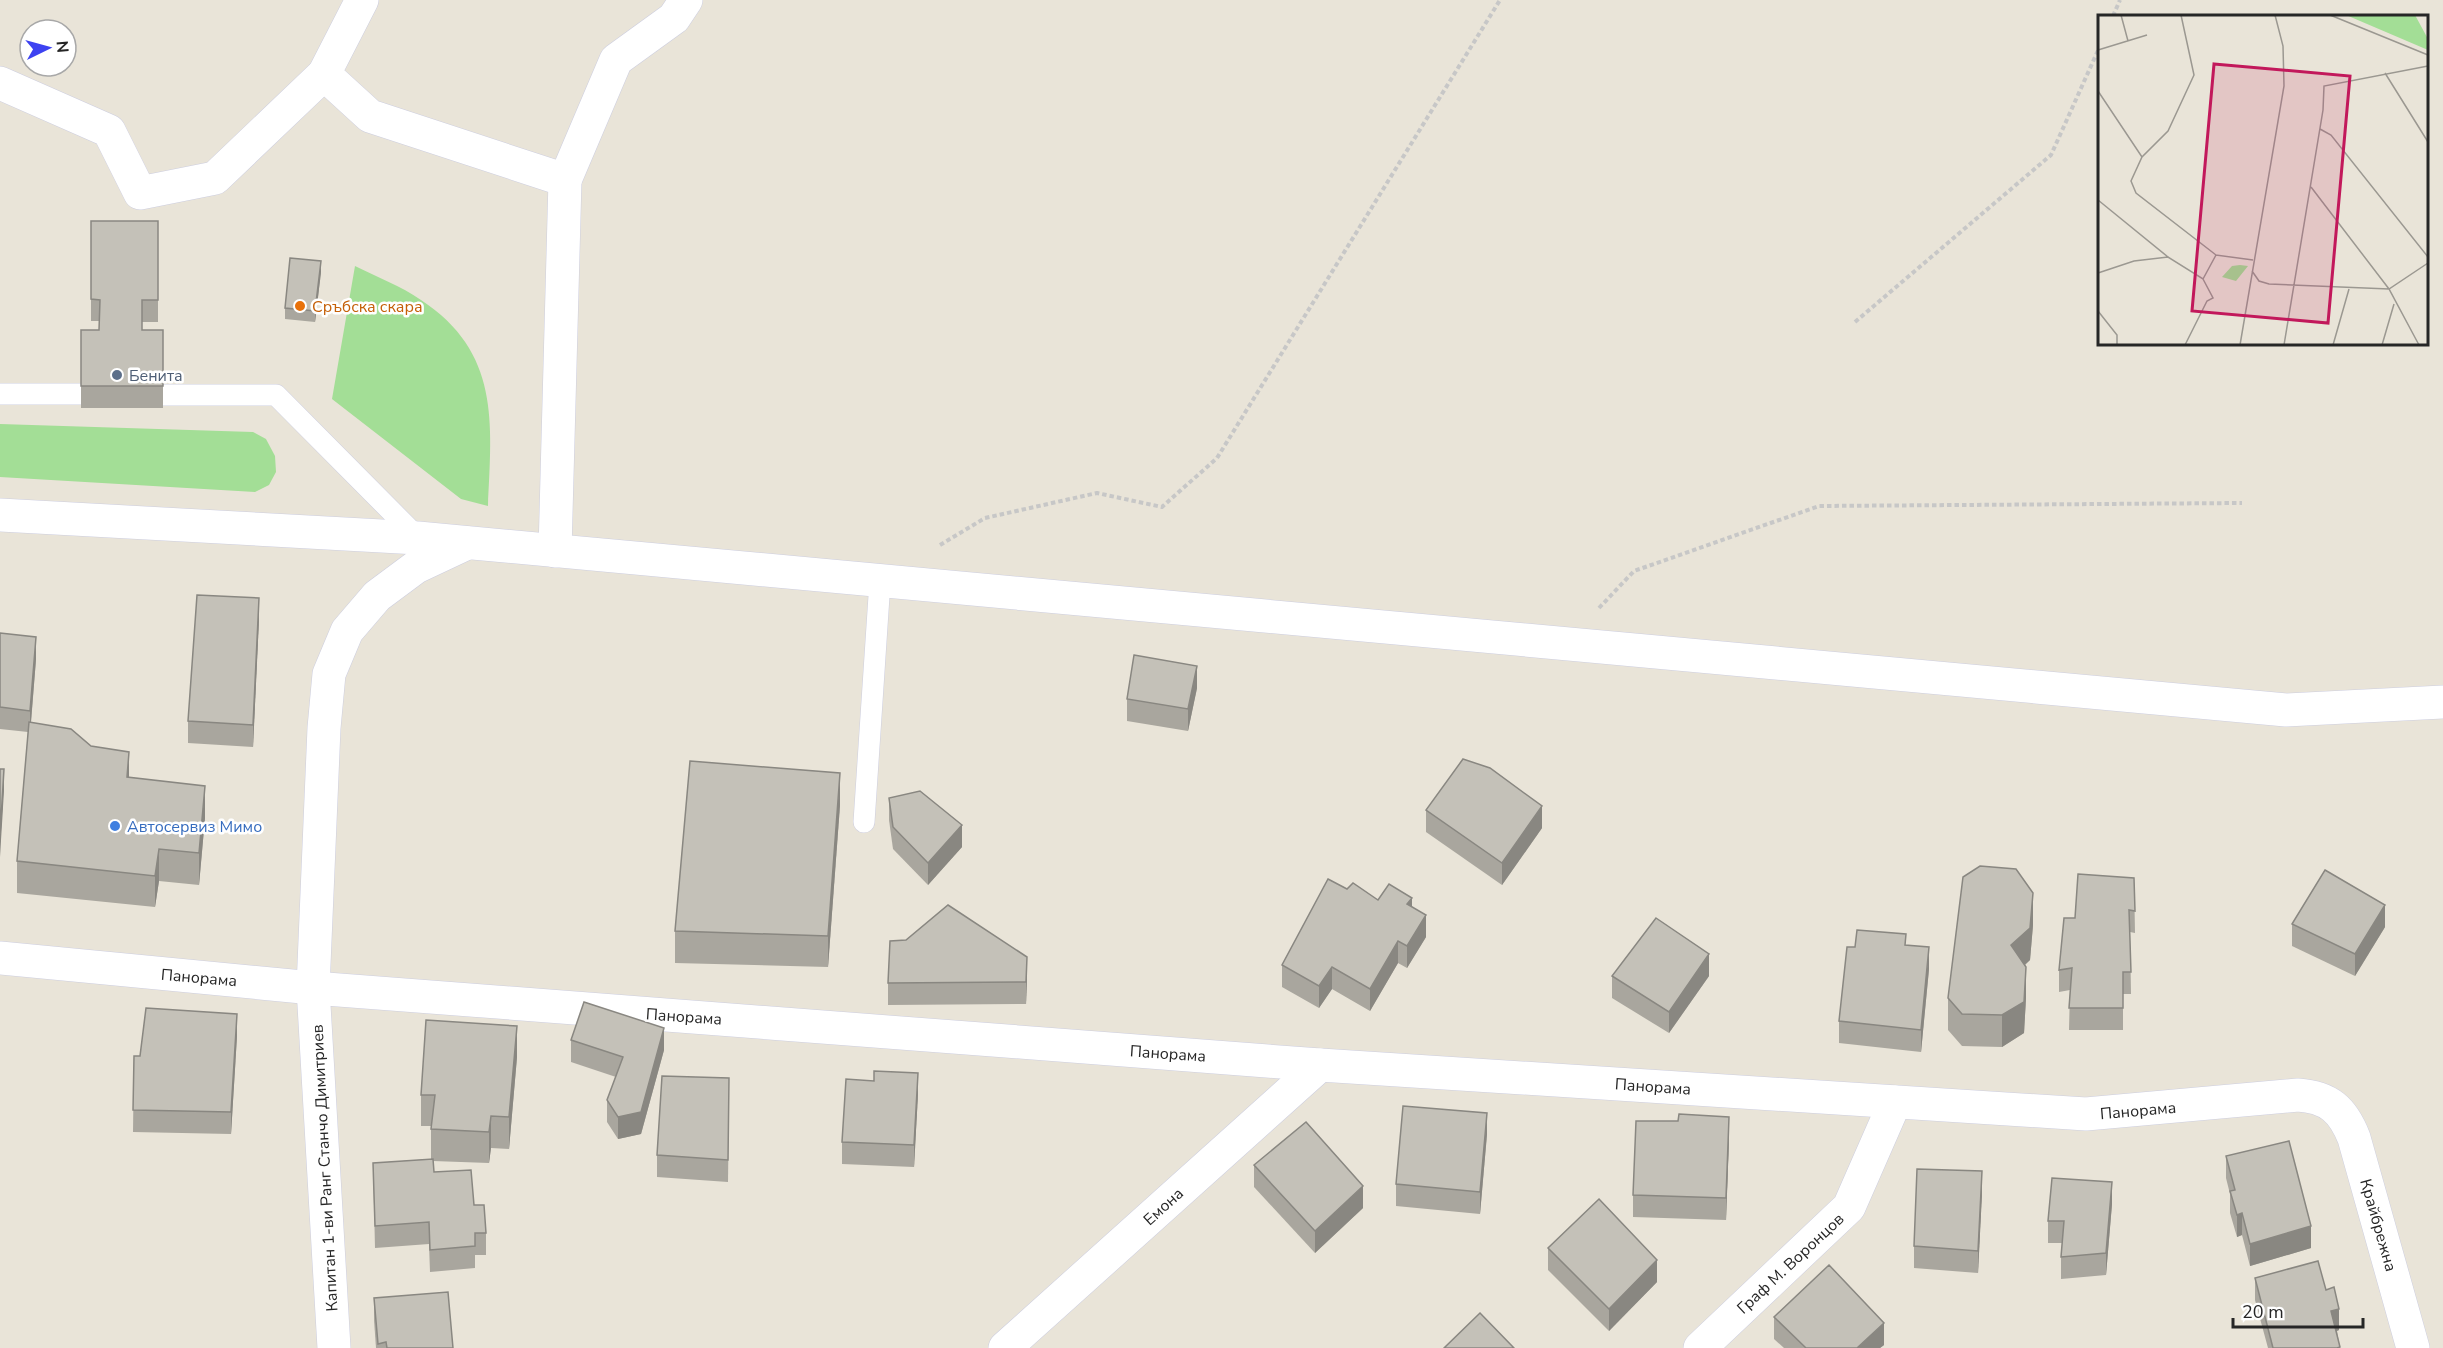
<svg xmlns="http://www.w3.org/2000/svg" width="2443" height="1348" viewBox="0 0 2443 1348" font-family="'Nunito Sans',sans-serif">
  <style>
    .green { fill: #a3de96 }
    .lines { fill: none; stroke-linecap: round; stroke-linejoin: round }
    .service-casing { stroke: #cdcedf; stroke-width: 22 }
    .minor-casing { stroke: #cdcedf; stroke-width: 34 }
    .secondary-casing { stroke: #cdcedf; stroke-width: 34 }
    .path { stroke: #c7c7c7; stroke-width: 4; stroke-dasharray: 4.5 3; stroke-linecap: butt }
    .service { stroke: #fff; stroke-width: 21 }
    .minor { stroke: #fff; stroke-width: 33 }
    .secondary { stroke: #fff; stroke-width: 33 }
    .wall { fill: #a9a69e }
    .shaded-wall { fill: #898781 }
    .building { fill: #c4c1b8; stroke: #898781; stroke-width: 1.5 }
    .food-dot { fill: #e8710a; stroke: #fff; stroke-width: 2 }
    .service-dot { fill: #5c6f8a; stroke: #fff; stroke-width: 2 }
    .shop-dot { fill: #3f7fe0; stroke: #fff; stroke-width: 2 }
    .labels { text-anchor: middle; stroke-width: 5; stroke-linejoin: round; paint-order: stroke }
    .food-label { font-size: 16px; fill: #c56008; stroke: #fff; text-anchor: start }
    .service-label { font-size: 16px; fill: #4e5e75; stroke: #fff; text-anchor: start }
    .shop-label { font-size: 16px; fill: #366cbe; stroke: #fff; text-anchor: start }
    .street-label { font-size: 16px; fill: #262626; stroke: #fff }
    .inset-road { fill: none; stroke: #9b9891; stroke-width: 1.5 }
    .view { fill: #c2185b; fill-opacity: 0.15; stroke: #c2185b; stroke-width: 3 }
    .inset-edge { fill: none; stroke: #262626; stroke-width: 3 }
  </style>
  <rect width="100%" height="100%" fill="#e9e4d8"/>
  <!-- green -->
  <g class="green">
    <path d="M 355,266 C 377,277 401,286 421,300 C 500,352 492,422 488,506 L 461,499 L 332,399 Z"/>
    <path d="M 0,424 L 253,432 L 266,439 L 275,456 L 276,472 L 269,485 L 255,492 L 0,477 Z"/>
  </g>
  <g class="lines">
    <!-- service casing -->
    <g class="service-casing">
      <g id="service">
        <path d="M 0,394 L 81,394"/>
        <path d="M 163,395 L 276,395 L 418,538"/>
        <path d="M 864,822 L 880,581"/>
      </g>
    </g>
    <!-- minor casing -->
    <g class="minor-casing">
      <g id="minor">
        <path d="M 362,0 L 324,74 L 370,116 L 565,180 L 555,551"/>
        <path d="M 0,83 L 109,131 L 140,193 L 215,178 L 324,74"/>
        <path d="M 565,180 L 616,60 L 674,18 L 686,0"/>
        <path d="M 0,958 L 313,988 L 1320,1065 L 2086,1114 L 2298,1095 C 2329,1097 2343,1110 2354,1138 L 2413,1348"/>
        <path d="M 334,1348 L 313,988 L 324,728 L 329,674 L 347,631 L 377,596 L 416,567 L 467,543"/>
        <path d="M 1005,1348 L 1320,1065"/>
        <path d="M 1700,1348 L 1849,1207 L 1895,1102"/>
      </g>
    </g>
    <!-- secondary casing -->
    <g class="secondary-casing">
      <path id="secondary" d="M 0,515 L 418,538 L 2286,710 L 2443,702"/>
    </g>
    <!-- path -->
    <g class="path">
      <path d="M 2113,16 L 2120,0"/>
      <path d="M 1855,322 L 2051,155 L 2100,46"/>
      <path d="M 940,545 L 985,518 L 1097,493 L 1162,507 L 1217,458 L 1500,0"/>
      <path d="M 1599,608 L 1634,571 L 1819,506 L 2242,503"/>
    </g>
    <!-- service -->
    <use href="#service" class="service"/>
    <!-- minor -->
    <use href="#minor" class="minor"/>
    <!-- secondary -->
    <use href="#secondary" class="secondary"/>
  </g>
  <!-- wall -->
  <g class="wall">
    <path d="M 91,221 L 158,221 L 158,322 L 142,322 L 142,330 L 163,330 L 163,408 L 81,408 L 81,330 L 99,330 L 99,321 L 91,321 Z"/>
    <path d="M 321,272 L 315,322 L 285,319 L 285,308 Z"/>
    <path d="M 259,619 L 253,747 L 188,743 L 188,721 Z"/>
    <path d="M 0,633 L 36,659 L 31,723 L 129,778 L 205,818 L 199,885 L 159,881 L 155,907 L 17,893 L 17,861 L 28,732 L 0,729 Z"/>
    <path d="M 1197,688 L 1188,731 L 1127,721 L 1127,699 Z"/>
    <path d="M 889,798 L 962,847 L 928,885 L 893,849 L 889,820 Z"/>
    <path d="M 840,805 L 828,967 L 675,963 L 675,931 Z"/>
    <path d="M 1426,810 L 1542,828 L 1502,885 L 1426,832 Z"/>
    <path d="M 2134,878 L 2135,933 L 2130,932 L 2131,994 L 2123,994 L 2123,1030 L 2069,1030 L 2070,990 L 2059,992 L 2059,970 L 2075,918 Z"/>
    <path d="M 1347,889 L 1378,900 L 1412,907 L 1426,937 L 1407,968 L 1398,963 L 1370,1011 L 1332,989 L 1319,1008 L 1282,987 L 1282,965 Z"/>
    <path d="M 2292,924 L 2385,927 L 2355,976 L 2292,946 Z"/>
    <path d="M 2033,925 L 2030,960 L 2025,965 L 2026,998 L 2024,1033 L 2002,1047 L 1962,1046 L 1948,1030 L 1948,998 Z"/>
    <path d="M 1906,945 L 1929,969 L 1921,1052 L 1839,1043 L 1839,1021 L 1855,947 Z"/>
    <path d="M 1612,976 L 1709,976 L 1669,1033 L 1612,998 Z"/>
    <path d="M 1027,979 L 1026,1004 L 888,1005 L 888,983 Z"/>
    <path d="M 237,1036 L 231,1134 L 133,1132 L 134,1056 L 140,1056 Z"/>
    <path d="M 571,1040 L 664,1050 L 641,1134 L 618,1139 L 607,1122 L 607,1100 L 616,1077 L 571,1062 Z"/>
    <path d="M 517,1057 L 509,1149 L 491,1148 L 489,1163 L 433,1161 L 434,1172 L 474,1205 L 486,1233 L 486,1255 L 475,1255 L 475,1268 L 430,1272 L 429,1244 L 375,1248 L 373,1163 L 431,1159 L 431,1126 L 421,1126 L 421,1095 Z"/>
    <path d="M 918,1094 L 914,1167 L 842,1164 L 842,1142 Z"/>
    <path d="M 729,1100 L 728,1182 L 657,1177 L 657,1155 Z"/>
    <path d="M 1678,1121 L 1729,1139 L 1726,1220 L 1633,1217 L 1633,1195 Z"/>
    <path d="M 1487,1134 L 1480,1214 L 1396,1206 L 1396,1184 Z"/>
    <path d="M 2226,1156 L 2311,1248 L 2250,1266 L 2242,1235 L 2237,1237 L 2230,1213 L 2230,1194 L 2226,1178 Z"/>
    <path d="M 1254,1165 L 1363,1208 L 1315,1253 L 1254,1187 Z"/>
    <path d="M 1982,1193 L 1978,1273 L 1914,1268 L 1914,1246 Z"/>
    <path d="M 2112,1204 L 2106,1275 L 2061,1279 L 2061,1257 L 2062,1243 L 2048,1243 L 2048,1221 Z"/>
    <path d="M 1548,1248 L 1657,1282 L 1609,1331 L 1548,1270 Z"/>
    <path d="M 2255,1278 L 2326,1290 L 2339,1330 L 2337,1331 L 2340,1348 L 2268,1348 L 2255,1300 Z"/>
    <path d="M 374,1298 L 453,1348 L 376,1348 L 374,1320 Z"/>
    <path d="M 1774,1317 L 1884,1345 L 1880,1348 L 1784,1348 L 1774,1339 Z"/>
  </g>
  <!-- shaded-wall -->
  <g class="shaded-wall">
    <path d="M 321,261 L 321,272 L 315,322 L 315,311 Z"/>
    <path d="M 259,598 L 259,619 L 253,747 L 253,725 Z"/>
    <path d="M 36,637 L 36,659 L 30,733 L 30,711 Z"/>
    <path d="M 1197,666 L 1197,688 L 1188,731 L 1188,709 Z"/>
    <path d="M 129,752 L 129,783 L 127,777 Z"/>
    <path d="M 4,769 L 4,791 L 0,857 L 0,835 Z"/>
    <path d="M 840,773 L 840,805 L 828,967 L 828,936 Z"/>
    <path d="M 205,786 L 205,818 L 199,885 L 199,853 Z"/>
    <path d="M 1542,806 L 1542,828 L 1502,885 L 1502,863 Z"/>
    <path d="M 962,825 L 962,847 L 928,885 L 928,863 Z"/>
    <path d="M 159,849 L 159,881 L 155,907 L 155,876 Z"/>
    <path d="M 2033,893 L 2033,925 L 2030,960 L 2011,977 L 2011,945 Z"/>
    <path d="M 1412,898 L 1412,919 L 1407,904 Z"/>
    <path d="M 2385,905 L 2385,927 L 2355,976 L 2355,954 Z"/>
    <path d="M 1426,915 L 1426,937 L 1407,968 L 1407,946 Z"/>
    <path d="M 1398,941 L 1398,963 L 1370,1011 L 1370,989 Z"/>
    <path d="M 1929,947 L 1929,969 L 1921,1052 L 1921,1030 Z"/>
    <path d="M 1709,954 L 1709,976 L 1669,1033 L 1669,1012 Z"/>
    <path d="M 1027,957 L 1027,979 L 1026,1004 L 1026,982 Z"/>
    <path d="M 1332,967 L 1332,989 L 1319,1008 L 1319,986 Z"/>
    <path d="M 2026,967 L 2026,998 L 2024,1033 L 2002,1047 L 2002,1015 Z"/>
    <path d="M 237,1014 L 237,1036 L 231,1134 L 231,1112 Z"/>
    <path d="M 517,1026 L 517,1057 L 509,1149 L 509,1117 Z"/>
    <path d="M 664,1028 L 664,1050 L 641,1134 L 618,1139 L 618,1117 Z"/>
    <path d="M 918,1073 L 918,1094 L 914,1167 L 914,1145 Z"/>
    <path d="M 1487,1113 L 1487,1134 L 1480,1214 L 1480,1192 Z"/>
    <path d="M 491,1116 L 491,1148 L 489,1163 L 489,1132 Z"/>
    <path d="M 1729,1117 L 1729,1139 L 1726,1220 L 1726,1198 Z"/>
    <path d="M 1982,1171 L 1982,1193 L 1978,1273 L 1978,1251 Z"/>
    <path d="M 2112,1182 L 2112,1204 L 2106,1275 L 2106,1253 Z"/>
    <path d="M 1363,1186 L 1363,1208 L 1315,1253 L 1315,1231 Z"/>
    <path d="M 2242,1213 L 2242,1235 L 2237,1237 L 2237,1215 Z"/>
    <path d="M 2311,1226 L 2311,1248 L 2250,1266 L 2250,1244 Z"/>
    <path d="M 1657,1260 L 1657,1282 L 1609,1331 L 1609,1309 Z"/>
    <path d="M 2339,1309 L 2339,1330 L 2331,1333 L 2331,1311 Z"/>
    <path d="M 1884,1323 L 1884,1345 L 1880,1348 L 1857,1348 Z"/>
  </g>
  <!-- building -->
  <g class="building">
    <path d="M 91,221 L 158,221 L 158,300 L 142,300 L 142,330 L 163,330 L 163,386 L 81,386 L 81,330 L 99,330 L 100,300 L 91,299 Z"/>
    <path d="M 290,258 L 321,261 L 315,311 L 285,308 Z"/>
    <path d="M 197,595 L 259,598 L 253,725 L 188,721 Z"/>
    <path d="M 0,633 L 36,637 L 30,711 L 0,707 Z"/>
    <path d="M 1134,655 L 1197,666 L 1188,709 L 1127,699 Z"/>
    <path d="M 29,722 L 71,729 L 91,746 L 129,752 L 127,777 L 205,786 L 199,853 L 159,849 L 155,876 L 17,861 Z"/>
    <path d="M 1463,759 L 1490,768 L 1542,806 L 1502,863 L 1426,810 Z"/>
    <path d="M 690,761 L 840,773 L 828,936 L 675,931 Z"/>
    <path d="M 0,769 L 4,769 L 0,835 Z"/>
    <path d="M 920,791 L 962,825 L 928,863 L 893,827 L 889,798 Z"/>
    <path d="M 1980,866 L 2016,869 L 2033,893 L 2030,928 L 2011,945 L 2026,967 L 2024,1002 L 2002,1015 L 1962,1014 L 1948,998 L 1963,877 Z"/>
    <path d="M 2325,870 L 2385,905 L 2355,954 L 2292,924 Z"/>
    <path d="M 2078,874 L 2134,878 L 2135,911 L 2129,910 L 2131,972 L 2123,972 L 2123,1008 L 2069,1008 L 2072,968 L 2059,970 L 2064,918 L 2075,918 Z"/>
    <path d="M 1328,879 L 1347,889 L 1353,883 L 1378,900 L 1389,884 L 1412,898 L 1407,904 L 1426,915 L 1407,946 L 1398,941 L 1370,989 L 1332,967 L 1319,986 L 1282,965 Z"/>
    <path d="M 948,905 L 1027,957 L 1026,982 L 888,983 L 890,941 L 906,940 Z"/>
    <path d="M 1656,918 L 1709,954 L 1669,1012 L 1612,976 Z"/>
    <path d="M 1857,930 L 1906,934 L 1905,945 L 1929,947 L 1921,1030 L 1839,1021 L 1847,947 L 1855,947 Z"/>
    <path d="M 584,1002 L 664,1028 L 641,1112 L 618,1117 L 607,1100 L 623,1057 L 571,1040 Z"/>
    <path d="M 146,1008 L 237,1014 L 231,1112 L 133,1110 L 134,1056 L 140,1056 Z"/>
    <path d="M 426,1020 L 517,1026 L 509,1117 L 491,1116 L 489,1132 L 431,1129 L 435,1095 L 421,1095 Z"/>
    <path d="M 874,1071 L 918,1073 L 914,1145 L 842,1142 L 846,1079 L 874,1081 Z"/>
    <path d="M 662,1076 L 729,1078 L 728,1160 L 657,1155 Z"/>
    <path d="M 1403,1106 L 1487,1113 L 1480,1192 L 1396,1184 Z"/>
    <path d="M 1679,1114 L 1729,1117 L 1726,1198 L 1633,1195 L 1636,1121 L 1678,1121 Z"/>
    <path d="M 1306,1122 L 1363,1186 L 1315,1231 L 1254,1165 Z"/>
    <path d="M 2289,1141 L 2311,1226 L 2250,1244 L 2242,1213 L 2237,1215 L 2230,1191 L 2235,1190 L 2226,1156 Z"/>
    <path d="M 433,1159 L 434,1172 L 471,1170 L 474,1205 L 484,1205 L 486,1233 L 475,1233 L 475,1246 L 430,1250 L 429,1222 L 375,1226 L 373,1163 Z"/>
    <path d="M 1917,1169 L 1982,1171 L 1978,1251 L 1914,1246 Z"/>
    <path d="M 2052,1178 L 2112,1182 L 2106,1253 L 2061,1257 L 2064,1221 L 2048,1221 Z"/>
    <path d="M 1599,1199 L 1657,1260 L 1609,1309 L 1548,1248 Z"/>
    <path d="M 2318,1261 L 2326,1290 L 2334,1287 L 2339,1309 L 2331,1311 L 2340,1347 L 2337,1348 L 2273,1348 L 2255,1278 Z"/>
    <path d="M 1829,1265 L 1884,1323 L 1857,1348 L 1806,1348 L 1774,1317 Z"/>
    <path d="M 448,1292 L 453,1348 L 387,1348 L 386,1342 L 378,1344 L 374,1298 Z"/>
    <path d="M 1480,1313 L 1514,1348 L 1444,1348 Z"/>
  </g>
  <!-- markers -->
  <circle class="food-dot" cx="300" cy="306" r="6"/>
  <circle class="service-dot" cx="117" cy="375" r="6"/>
  <circle class="shop-dot" cx="115" cy="826" r="6"/>
  <g class="labels">
    <!-- food labels -->
    <g class="food-label">
      <text x="312" y="312">Сръбска скара</text>
    </g>
    <!-- service labels -->
    <g class="service-label">
      <text x="129" y="381">Бенита</text>
    </g>
    <!-- shop labels -->
    <g class="shop-label">
      <text x="127" y="832">Автосервиз Мимо</text>
    </g>
    <!-- street labels -->
    <g class="street-label">
      <text transform="translate(199 977) rotate(5)" y="6">Панорама</text>
      <text transform="translate(684 1016) rotate(4)" y="6">Панорама</text>
      <text transform="translate(1168 1053) rotate(4)" y="6">Панорама</text>
      <text transform="translate(1653 1086) rotate(4)" y="6">Панорама</text>
      <text transform="translate(2138 1110) rotate(-5)" y="6">Панорама</text>
      <text transform="translate(324 1168) rotate(-93)" y="6">Капитан 1-ви Ранг Станчо Димитриев</text>
      <text transform="translate(1163 1206) rotate(-42)" y="6">Емона</text>
      <text transform="translate(2379 1225) rotate(74)" y="6">Крайбрежна</text>
      <text transform="translate(1790 1263) rotate(-43)" y="6">Граф М. Воронцов</text>
    </g>
  </g>
  <!-- overview -->
  <g transform="translate(2098 15)">
    <rect width="330" height="330" fill="#e9e4d8"/>
    <path d="M 248,0 L 317,0 L 330,24 L 330,35 ZM 134,251 L 142,250 L 150,251 L 138,266 L 124,262 Z" fill="#a3de96"/>
    <path class="inset-road" d="M 23,0 L 30,26M 83,0 L 96,60 L 70,116 L 44,142 L 33,166 L 38,178 L 118,240M 232,0 L 330,40M 0,35 L 49,20M 287,58 L 330,127M 0,76 L 44,142M 222,114 L 233,120 L 330,242M 213,172 L 291,274 L 321,330M 0,185 L 70,242M 154,256 L 161,266 L 171,269 L 291,274 L 330,248M 0,258 L 36,246 L 70,242 L 105,264 L 118,240 L 155,245M 0,296 L 19,320 L 19,330M 87,330 L 109,286 L 115,283 L 105,264M 142,330 L 186,71 L 185,31 L 177,0M 186,330 L 225,95 L 226,71 L 330,51M 235,330 L 251,274M 284,330 L 296,289"/>
    <path class="view" d="M 116,49 L 252,61 L 230,308 L 94,296 Z"/>
    <rect width="330" height="330" class="inset-edge"/>
  </g>
  <!-- north arrow -->
  <g transform="translate(48 48) rotate(85)"><circle r="28" fill="#ffffff" stroke="#a8a8a8" stroke-width="1.5"/>
  <path d="M0-4.5L10 22L0 15L-10 22Z" fill="#3d42f1"/>
  <text y="-9" font-size="16" font-weight="bold" text-anchor="middle" fill="#262626">N</text>
  </g>
  <!-- scale -->
  <path d="M2233 1318v9h130v-9" fill="none" stroke="#262626" stroke-width="3"/>
  <text x="2242" y="1318" font-size="18" fill="#262626" stroke="#ffffff" stroke-width="4.5" paint-order="stroke">20 m</text>
</svg>
